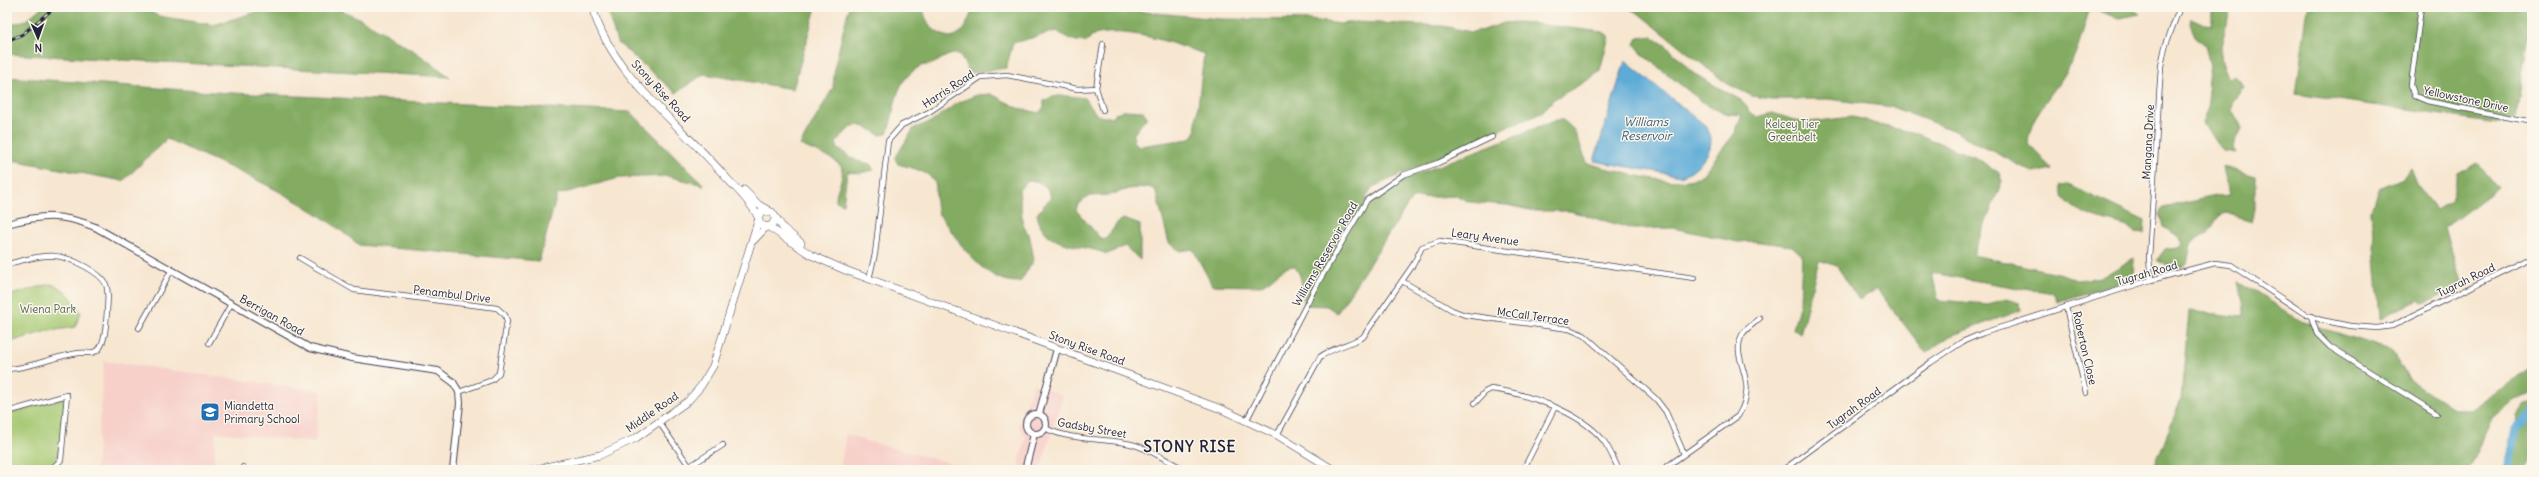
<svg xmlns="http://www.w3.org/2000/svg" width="2539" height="477" viewBox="0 0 2539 477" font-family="Delius,sans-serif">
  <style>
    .built { fill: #f7d0ca }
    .green { fill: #a4c770; stroke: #637456 }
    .forest { fill: #83ac62; stroke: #52674e }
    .water { fill: #5dabd7; stroke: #406689 }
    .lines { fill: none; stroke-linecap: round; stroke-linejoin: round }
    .river { stroke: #5dabd7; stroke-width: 9 }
    .minor-casing { stroke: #423f51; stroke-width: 6 }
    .tertiary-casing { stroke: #423f51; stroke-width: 8 }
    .secondary-casing { stroke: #423f51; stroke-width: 8 }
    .primary-casing { stroke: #423f51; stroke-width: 8 }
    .minor { stroke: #fff; stroke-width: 4.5 }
    .tertiary { stroke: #fff; stroke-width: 6 }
    .secondary { stroke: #fff; stroke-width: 7 }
    .primary { stroke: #fff; stroke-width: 7 }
    .rail-casing { stroke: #22223b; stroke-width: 3 }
    .rail { stroke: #fbf7ec; stroke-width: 1.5; stroke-dasharray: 4.5; stroke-linecap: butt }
    .labels { text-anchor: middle; stroke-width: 3; stroke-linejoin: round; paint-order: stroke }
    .street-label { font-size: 11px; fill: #22223b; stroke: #fbf7ec }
    .park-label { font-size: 11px; fill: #505c4e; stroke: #fbf7ec }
    .poi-label { font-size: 11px; fill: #22223b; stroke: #fbf7ec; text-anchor: start }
    .water-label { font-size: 12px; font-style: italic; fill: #3a5979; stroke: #fbf7ec }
    .district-label { font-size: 15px; font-weight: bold; letter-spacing: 1px; fill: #22223b; stroke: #fbf7ec }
  </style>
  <rect width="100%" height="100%" fill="#fbf7ec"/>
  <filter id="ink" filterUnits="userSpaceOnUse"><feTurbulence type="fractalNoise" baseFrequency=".025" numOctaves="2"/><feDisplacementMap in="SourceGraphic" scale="8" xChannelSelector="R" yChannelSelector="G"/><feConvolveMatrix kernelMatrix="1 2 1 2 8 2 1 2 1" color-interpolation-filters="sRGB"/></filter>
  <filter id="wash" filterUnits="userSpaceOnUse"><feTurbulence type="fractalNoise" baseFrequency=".012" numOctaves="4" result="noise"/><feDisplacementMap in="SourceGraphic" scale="16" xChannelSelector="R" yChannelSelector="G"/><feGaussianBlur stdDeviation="0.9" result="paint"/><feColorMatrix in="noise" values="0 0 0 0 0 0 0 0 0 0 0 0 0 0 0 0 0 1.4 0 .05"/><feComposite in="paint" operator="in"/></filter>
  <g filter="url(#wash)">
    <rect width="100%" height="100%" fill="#f7e6d0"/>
    <!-- built -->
    <g class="built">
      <path d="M 104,361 L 322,391 L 315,442 L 216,432 L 213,470 L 96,470 Z"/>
      <path d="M 1033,384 L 1063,396 L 1040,470 L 1017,470 L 1026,437 L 1019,426 Z"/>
      <path d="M 846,434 L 866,441 L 977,470 L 840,470 Z"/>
    </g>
    <!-- green -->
    <g class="green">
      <path d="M 50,284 C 66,287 73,300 81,313 L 75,327 L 43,332 L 7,343 L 7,296 Z"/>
      <path d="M 64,398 C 63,414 65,461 50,468 C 39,474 19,470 7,470 L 7,414 Z"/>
    </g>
    <!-- forest -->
    <g class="forest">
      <path d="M 42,7 L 143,7 L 158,16 L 214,25 L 272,7 L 333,7 L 359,18 L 417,53 L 450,77 L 7,54 L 7,26 L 26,20 Z"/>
      <path d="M 606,7 L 816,7 L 793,89 L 704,74 L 676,93 L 617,42 Z"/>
      <path d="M 849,7 L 923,7 C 925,25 935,34 952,38 L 964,30 L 974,7 L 1092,7 L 1220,19 L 1310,20 L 1340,24 L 1355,22 L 1443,26 L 1471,32 L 1484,30 L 1504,23 L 1520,22 L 1603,32 L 1609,36 L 1600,70 L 1590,79 L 1554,99 L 1540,114 L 1510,125 L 1373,187 L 1364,201 L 1407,178 L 1556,120 L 1563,120 L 1574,130 L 1587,163 C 1614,170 1679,191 1702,175 L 1735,133 L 1742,115 L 1729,114 L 1709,107 L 1643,55 L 1635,44 L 1638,38 L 1652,36 L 1669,48 L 1693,73 L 1742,101 L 1747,106 L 1749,112 L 1756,117 L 1773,113 L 1794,120 L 1809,122 L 1852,117 L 1866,120 L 1879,125 L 1915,133 L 1974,157 L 1998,171 L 2002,181 L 1973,255 L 2062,274 L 2077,280 L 2102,277 L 2134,258 L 2133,275 L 2128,280 L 2057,302 L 2055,295 L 2050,292 L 2030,290 L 1932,273 L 1938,300 L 1988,304 L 2007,299 L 2020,303 L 2021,310 L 1950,336 L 1926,353 L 1877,289 L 1859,300 L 1837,266 L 1819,260 L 1800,334 L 1793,329 L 1800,303 L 1802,255 L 1792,246 L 1752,241 L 1738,242 L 1673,228 L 1634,229 L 1570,211 L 1534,211 L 1507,205 L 1469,202 L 1458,196 L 1412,198 L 1337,313 L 1327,306 L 1306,305 C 1298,293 1307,281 1294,266 C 1280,266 1272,282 1259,286 L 1212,285 L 1193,249 L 1180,251 L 1169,243 L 1157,196 L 1155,190 L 1149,187 L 1128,189 L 1110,195 L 1089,196 L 1078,204 L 1076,210 L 1100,238 L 1106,239 L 1118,222 L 1124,219 L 1140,225 L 1140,260 L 1125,246 L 1107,254 C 1082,243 1043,250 1037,214 L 1051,197 C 1047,184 1040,181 1028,180 L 1019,190 L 1023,225 L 1030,238 L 1034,260 L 1020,282 C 981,283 959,240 938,213 C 935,204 936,197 936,188 C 935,171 910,168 898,164 L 895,158 L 914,128 L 933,121 L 957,103 L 977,95 L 991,94 L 1018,108 L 1039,113 L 1044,107 L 1044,101 C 1056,93 1070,96 1084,98 L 1097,115 L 1104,117 L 1110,117 L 1123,110 L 1143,111 L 1147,117 L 1133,135 L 1134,141 L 1139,146 L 1190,139 L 1195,133 L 1204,54 C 1173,43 1123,25 1091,36 L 1087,42 C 1075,42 1066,38 1057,31 L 1013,43 L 1006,68 L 970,73 L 959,54 C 947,53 943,59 934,63 C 929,66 923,64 919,67 C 892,83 897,108 887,134 L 880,135 C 856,121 854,121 836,143 L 838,149 L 857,161 L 870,164 L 874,170 L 860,173 L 847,172 L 843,204 L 836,201 C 835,187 846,180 841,166 L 831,158 L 800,145 L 833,88 L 835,65 Z"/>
      <path d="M 1626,7 L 2130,7 L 2141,14 L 2119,18 L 2090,8 C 2084,26 2080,44 2072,61 C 2059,90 2030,111 2028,144 L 2052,169 L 2034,173 L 1952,130 L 1892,107 L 1828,99 L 1771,99 L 1752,96 L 1726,83 L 1638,13 Z"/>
      <path d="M 2212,7 L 2231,7 L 2221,46 L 2224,72 L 2227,78 L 2234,76 L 2243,87 L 2232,104 L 2232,111 L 2240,121 L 2242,128 L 2233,147 L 2236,153 L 2223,151 L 2203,123 L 2209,104 L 2207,85 L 2210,66 L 2205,45 L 2195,36 L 2190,24 L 2191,18 L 2204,24 L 2212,25 Z"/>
      <path d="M 2308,7 L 2532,7 L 2516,118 L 2504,124 L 2296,94 Z"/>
      <path d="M 7,77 L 212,92 L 631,112 L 704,185 L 667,176 L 619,178 L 557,195 L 539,261 L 359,245 C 302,196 235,170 167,139 L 123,181 L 7,159 Z"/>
      <path d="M 2478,163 L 2498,188 L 2444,228 L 2462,285 L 2424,303 L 2419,300 L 2380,318 L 2371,210 L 2379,188 L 2403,178 L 2411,168 L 2419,188 L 2436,210 L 2451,201 L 2458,174 Z"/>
      <path d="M 2223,167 L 2255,176 L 2255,209 L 2252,221 L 2226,213 L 2219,216 L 2208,233 L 2195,239 L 2191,244 L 2187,264 C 2176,271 2168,267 2157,260 L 2165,249 L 2178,247 L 2183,243 L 2180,237 L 2163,227 L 2160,214 L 2163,208 L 2215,196 L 2229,195 Z"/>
      <path d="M 2069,185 L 2145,221 L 2144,233 L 2134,232 L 2128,227 C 2106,220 2063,214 2060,186 Z"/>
      <path d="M 2238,281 L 2300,321 L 2391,350 L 2409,379 L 2454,409 L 2473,409 L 2532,366 L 2532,394 L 2512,401 L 2492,418 L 2469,470 L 2153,470 L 2181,399 L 2189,311 L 2243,317 L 2244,306 Z"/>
      <path d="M 2532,404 L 2532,455 L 2527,470 L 2512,470 L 2517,416 L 2525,405 Z"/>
    </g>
    <!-- water -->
    <path class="water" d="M 1625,61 L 1706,126 C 1708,131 1712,136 1711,141 C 1711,156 1693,173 1680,176 L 1594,161 Z"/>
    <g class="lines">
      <!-- river -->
      <path class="river" d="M 2508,470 L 2516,429 L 2532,414"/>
    </g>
  </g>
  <g filter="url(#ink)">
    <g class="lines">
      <!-- minor casing -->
      <g class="minor-casing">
        <g id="minor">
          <path d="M 2421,7 L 2411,85 L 2415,96 L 2427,101 L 2532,122"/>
          <path d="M 1096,88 L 1103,110"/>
          <path d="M 300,258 L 354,290 L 497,308 L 505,315 L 507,321 L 499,373 L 492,380 L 459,392"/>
          <path d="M 7,264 C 41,256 54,249 86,267 C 109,280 109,285 107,311 C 106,322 106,340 99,349 C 94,355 85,352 79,353 C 54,356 32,368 7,369"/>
          <path d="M 869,279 L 875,254 L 888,141 L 902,125 L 929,112 L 981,77 L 1007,75 L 1078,89 L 1096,88 L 1103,44"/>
          <path d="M 2151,280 L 2149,258 L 2161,66 L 2165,47 L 2180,7"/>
          <path d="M 1402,281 L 1452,310 L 1465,315 L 1569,329 L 1584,335 L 1656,399 L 1666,412 L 1684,454"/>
          <path d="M 2066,307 L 2086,393"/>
          <path d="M 2311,316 L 2317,334 L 2330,347 L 2437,414"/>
          <path d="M 139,328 L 171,271"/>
          <path d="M 209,343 L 231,304"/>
          <path d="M 1475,403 L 1485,392 L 1491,389 C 1526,393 1580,412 1603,440 C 1610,449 1614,460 1619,470"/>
          <path d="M 7,412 L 67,395 L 61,460 L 50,470"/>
          <path d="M 1246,421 L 1316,286 L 1367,200 L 1403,175 L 1438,163 L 1492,137"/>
          <path d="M 659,422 L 692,470"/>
          <path d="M 1045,428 C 1070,441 1104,438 1131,444 C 1152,449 1167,462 1187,470"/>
          <path d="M 1277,435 L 1320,357 C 1333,347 1349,345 1363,337 L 1413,265 L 1422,247 L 1440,241 L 1694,278"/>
          <path d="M 690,466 L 723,445"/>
          <path d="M 242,470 L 243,467"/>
          <path d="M 1523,470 L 1555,407"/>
          <path d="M 1662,470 L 1738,416 C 1761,379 1729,361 1742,335 C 1745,329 1755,323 1760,318"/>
          <path d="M 1783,470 L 1930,363 L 1962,342 L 1983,333 L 2151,280 L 2215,263 L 2231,265 L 2305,314 L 2321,320 L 2350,326 L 2377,328 L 2392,326 L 2532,257"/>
        </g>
      </g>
      <!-- tertiary casing -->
      <g class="tertiary-casing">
        <g id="tertiary">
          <path d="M 7,224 C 42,215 61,213 95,227 L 310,348 L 352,358 L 438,371 L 453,382 L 459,392 L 460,403 L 453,470"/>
          <path d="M 1039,414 L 1057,349"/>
          <circle cx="1036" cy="424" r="10"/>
          <path d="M 1025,470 L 1034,434"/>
        </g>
      </g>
      <!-- secondary casing -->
      <g class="secondary-casing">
        <g id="secondary">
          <path d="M 754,240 L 766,227"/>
          <path d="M 532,470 L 600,455 L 636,438 L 688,401 L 701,386 L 713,366 L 758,221"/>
        </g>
      </g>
      <!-- primary casing -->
      <g class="primary-casing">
        <g id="primary">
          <path d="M 592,7 C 613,77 677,121 723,174 C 735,188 750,200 758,217"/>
          <path d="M 744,190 L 759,205 L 768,210"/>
          <path d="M 775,219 L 772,225 L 766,227 L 760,224 L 758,217 L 762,211 L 772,212 L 783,228 L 801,243"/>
          <path d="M 769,227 L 811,255 L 845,270 L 1221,409 L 1277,435 L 1334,470"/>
        </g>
      </g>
      <!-- minor -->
      <use href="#minor" class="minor"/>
      <!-- tertiary -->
      <use href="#tertiary" class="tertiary"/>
      <!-- secondary -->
      <use href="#secondary" class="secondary"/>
      <!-- primary -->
      <use href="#primary" class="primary"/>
      <!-- rail casing -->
      <g class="rail-casing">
        <path id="rail" d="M 7,41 L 23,34 L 55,7"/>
      </g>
      <!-- rail -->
      <use href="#rail" class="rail"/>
    </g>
  </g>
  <!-- icons -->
  <defs>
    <g id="school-square" transform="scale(1)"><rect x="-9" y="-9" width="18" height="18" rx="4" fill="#1f6fb2" stroke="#fbf7ec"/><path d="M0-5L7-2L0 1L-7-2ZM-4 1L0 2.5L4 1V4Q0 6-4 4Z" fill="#fff"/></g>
  </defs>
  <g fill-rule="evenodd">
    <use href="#school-square" x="210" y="412"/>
  </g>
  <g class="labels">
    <!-- street labels -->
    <g class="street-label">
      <text transform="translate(948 89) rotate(-33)" y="4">Harris Road</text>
      <text transform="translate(661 91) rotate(47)" y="4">Stony Rise Road</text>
      <text transform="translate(2466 99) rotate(12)" y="4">Yellowstone Drive</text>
      <text transform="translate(2148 142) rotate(-87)" y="4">Mangana Drive</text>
      <text transform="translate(1485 237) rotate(8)" y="4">Leary Avenue</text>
      <text transform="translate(1325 254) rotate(-60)" y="4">Williams Reservoir Road</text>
      <text transform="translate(2147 273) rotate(-16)" y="4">Tugrah Road</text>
      <text transform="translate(2466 280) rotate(-26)" y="4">Tugrah Road</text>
      <text transform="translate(452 294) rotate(7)" y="4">Penambul Drive</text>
      <text transform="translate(272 315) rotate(29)" y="4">Berrigan Road</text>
      <text transform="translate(1533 316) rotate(8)" y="4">McCall Terrace</text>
      <text transform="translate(1087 348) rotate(20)" y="4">Stony Rise Road</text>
      <text transform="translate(2085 348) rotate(77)" y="4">Roberton Close</text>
      <text transform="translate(1854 408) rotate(-36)" y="4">Tugrah Road</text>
      <text transform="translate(652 412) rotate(-35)" y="4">Middle Road</text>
      <text transform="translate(1092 428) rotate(10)" y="4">Gadsby Street</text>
    </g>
    <!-- park labels -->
    <g class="park-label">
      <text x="1792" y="128">Kelcey Tier<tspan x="1792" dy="13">Greenbelt</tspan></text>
      <text x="48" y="313">Wiena Park</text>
    </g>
    <!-- poi labels -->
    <g class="poi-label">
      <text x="224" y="410">Miandetta<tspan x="224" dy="13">Primary School</tspan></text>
    </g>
    <!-- water labels -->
    <g class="water-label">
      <text x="1646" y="126">Williams<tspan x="1646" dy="14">Reservoir</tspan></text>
    </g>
    <!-- district labels -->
    <g class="district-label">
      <text x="1190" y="452">STONY RISE</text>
    </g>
  </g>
  <!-- margin -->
  <rect width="2539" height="477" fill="none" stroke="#fbf7ec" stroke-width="24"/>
  <!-- north arrow -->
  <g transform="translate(38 38) rotate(178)" stroke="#fbf7ec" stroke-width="3" paint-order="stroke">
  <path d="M0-3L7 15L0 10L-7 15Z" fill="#22223b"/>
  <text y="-6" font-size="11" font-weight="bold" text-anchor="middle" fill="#22223b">N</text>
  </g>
</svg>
